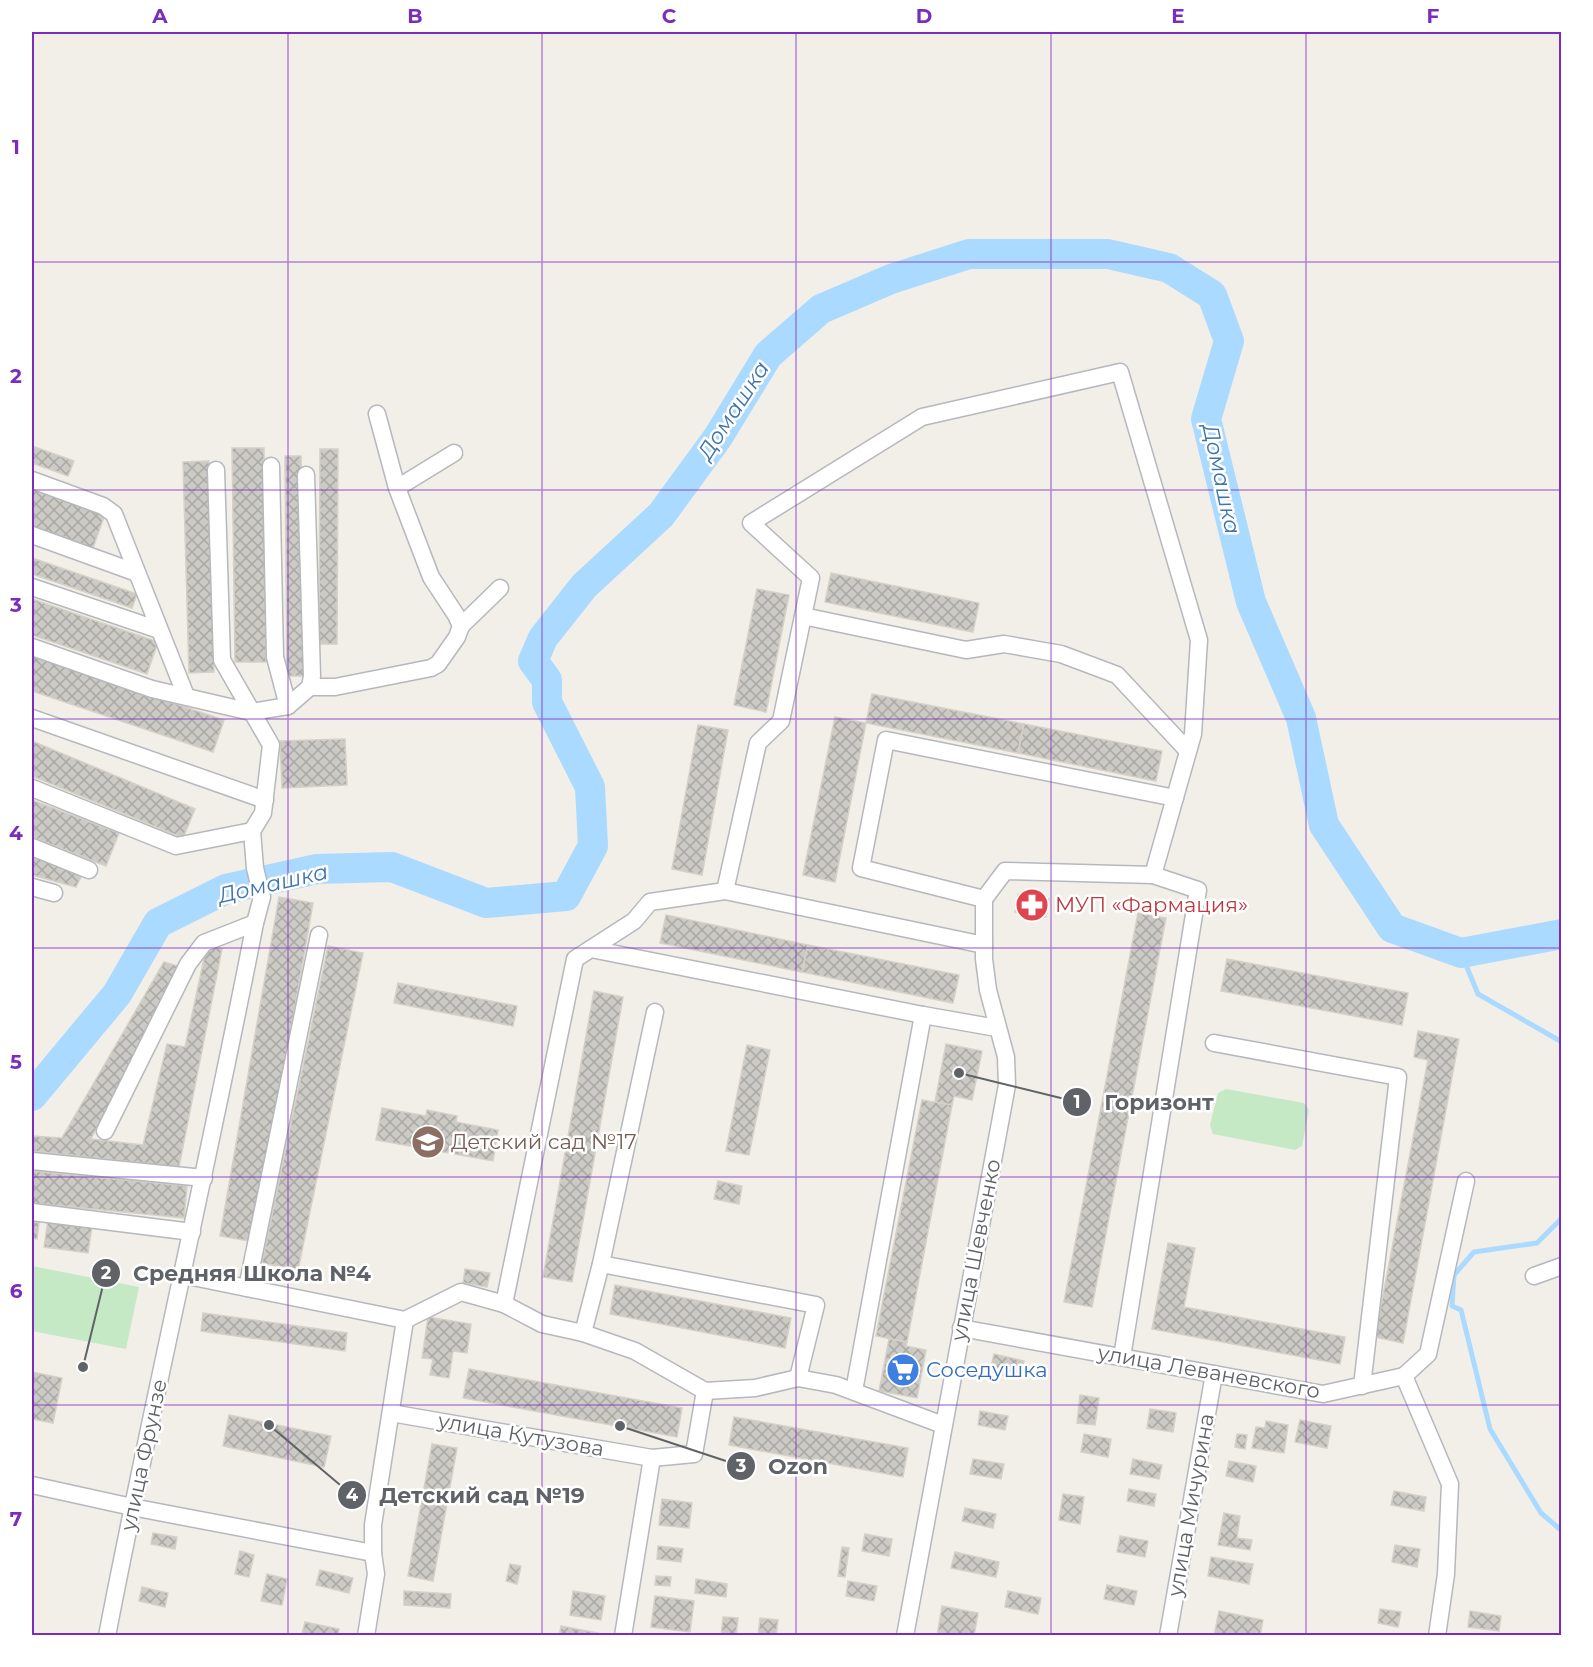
<svg xmlns="http://www.w3.org/2000/svg" width="1593" height="1667" viewBox="0 0 1593 1667" font-family="Montserrat,sans-serif">
  <style>
    .garden { fill: #c5e8c5 }
    .lines { fill: none; stroke-linecap: round; stroke-linejoin: round }
    .stream { stroke: #aadaff; stroke-width: 5 }
    .river { stroke: #aadaff; stroke-width: 30 }
    .building { fill: url(#building-cross-hatch); stroke: #d6d1c6; stroke-width: 1.5 }
    .minor-casing { stroke: #b5b8bc; stroke-width: 19 }
    .minor { stroke: #fff; stroke-width: 16 }
    .grid { fill: none; stroke: #7b2cbf; stroke-width: 1.5; stroke-opacity: 0.55 }
    .labels { text-anchor: middle; stroke-width: 5; stroke-linejoin: round; paint-order: stroke }
    .health-label { font-size: 21px; fill: #be3a42; stroke: #fff; text-anchor: start }
    .education-label { font-size: 21px; fill: #785e54; stroke: #fff; text-anchor: start }
    .street-label { font-size: 21px; fill: #5f6368; stroke: #fff }
    .shop-label { font-size: 21px; fill: #366cbe; stroke: #fff; text-anchor: start }
    .water-label { font-size: 22px; font-style: italic; fill: #4174aa; stroke: #fff }
    .leader { fill: none; stroke: #5f6368; stroke-width: 2 }
    .callout-dot { fill: #5f6368; stroke: #fff; stroke-width: 2 }
    .mark-label { font-size: 18px; text-anchor: middle; font-weight: bold; fill: #fff }
    .callout-label { font-size: 22px; text-anchor: middle; font-weight: bold; fill: #5f6368; stroke: #fff; stroke-width: 5; stroke-linejoin: round; paint-order: stroke }
    .neatline { fill: none; stroke: #7b2cbf; stroke-width: 2 }
    .grid-label { font-size: 20px; text-anchor: middle; font-weight: bold; fill: #7b2cbf }
  </style>
  <defs>
    <pattern id="building-cross-hatch" width="8" height="8" patternUnits="userSpaceOnUse" patternTransform="scale(1.5)"><rect width="8" height="8" fill="#cccac5"/><path d="M0 0l8 8M0 8l8-8" fill="none" stroke="#a9a8a4"/></pattern>
  </defs>
  <rect width="100%" height="100%" fill="#f1efe8"/>
  <!-- garden -->
  <g class="garden">
    <path d="M 1226,1089 L 1304,1103 L 1309,1110 L 1302,1146 L 1295,1150 L 1213,1134 L 1210,1125 L 1218,1093 Z"/>
    <path d="M 32,1266 L 139,1287 L 126,1349 L 32,1331 Z"/>
  </g>
  <g class="lines">
    <!-- stream -->
    <g class="stream">
      <path d="M 1461,953 L 1478,994 L 1562,1042"/>
      <path d="M 1562,1218 L 1537,1243 L 1474,1252 L 1454,1275 L 1452,1306 L 1461,1310 L 1490,1429 L 1541,1513 L 1562,1531"/>
    </g>
    <!-- river -->
    <path class="river" d="M 32,1096 L 117,994 L 158,923 L 226,889 L 317,869 L 392,867 L 486,903 L 566,896 L 593,846 L 590,787 L 547,702 L 547,680 L 533,661 L 543,638 L 584,586 L 661,515 L 718,437 L 768,355 L 821,309 L 891,279 L 969,254 L 1108,254 L 1169,268 L 1212,295 L 1229,341 L 1206,419 L 1251,602 L 1301,718 L 1324,825 L 1392,928 L 1461,953 L 1562,934"/>
  </g>
  <!-- building -->
  <g class="building">
    <path d="M 32,446 L 74,461 L 68,476 L 32,463 Z"/>
    <path d="M 232,448 L 264,448 L 266,662 L 235,662 Z"/>
    <path d="M 320,449 L 338,449 L 337,644 L 319,644 Z"/>
    <path d="M 285,456 L 301,456 L 304,676 L 287,676 Z"/>
    <path d="M 209,461 L 214,672 L 189,673 L 183,462 Z"/>
    <path d="M 32,488 L 105,514 L 93,548 L 32,526 Z"/>
    <path d="M 32,558 L 137,594 L 132,608 L 32,574 Z"/>
    <path d="M 831,573 L 979,603 L 973,632 L 825,602 Z"/>
    <path d="M 757,589 L 789,595 L 766,712 L 734,705 Z"/>
    <path d="M 32,599 L 158,642 L 147,674 L 32,635 Z"/>
    <path d="M 32,656 L 224,720 L 213,752 L 32,691 Z"/>
    <path d="M 872,694 L 1024,724 L 1018,753 L 866,723 Z"/>
    <path d="M 835,717 L 866,723 L 835,882 L 803,875 Z"/>
    <path d="M 1024,724 L 1162,751 L 1156,781 L 1018,753 Z"/>
    <path d="M 698,725 L 728,730 L 702,875 L 672,869 Z"/>
    <path d="M 345,739 L 347,785 L 282,788 L 280,741 Z"/>
    <path d="M 32,741 L 195,809 L 183,838 L 32,776 Z"/>
    <path d="M 32,800 L 119,833 L 106,866 L 32,837 Z"/>
    <path d="M 32,854 L 83,873 L 76,887 L 32,875 Z"/>
    <path d="M 1018,894 L 1049,899 L 1046,917 L 1015,912 Z"/>
    <path d="M 279,897 L 313,903 L 254,1242 L 220,1236 Z"/>
    <path d="M 1138,913 L 1166,918 L 1092,1307 L 1064,1302 Z"/>
    <path d="M 666,915 L 808,945 L 802,972 L 660,943 Z"/>
    <path d="M 207,945 L 222,949 L 179,1167 L 32,1151 L 33,1136 L 62,1138 L 164,962 L 181,967 L 91,1139 L 143,1145 L 167,1044 L 185,1047 Z"/>
    <path d="M 808,945 L 959,975 L 953,1003 L 802,972 Z"/>
    <path d="M 328,946 L 363,953 L 298,1270 L 262,1263 Z"/>
    <path d="M 1227,959 L 1408,993 L 1402,1025 L 1221,991 Z"/>
    <path d="M 398,983 L 517,1006 L 513,1026 L 394,1003 Z"/>
    <path d="M 594,991 L 623,997 L 572,1282 L 543,1277 Z"/>
    <path d="M 1418,1031 L 1459,1039 L 1403,1343 L 1375,1337 L 1428,1060 L 1414,1057 Z"/>
    <path d="M 946,1044 L 982,1051 L 972,1100 L 954,1096 L 952,1105 L 935,1102 Z"/>
    <path d="M 747,1045 L 770,1050 L 749,1155 L 726,1151 Z"/>
    <path d="M 922,1100 L 952,1105 L 907,1342 L 876,1336 Z"/>
    <path d="M 382,1108 L 426,1116 L 427,1110 L 457,1116 L 456,1122 L 498,1130 L 493,1161 L 376,1140 Z"/>
    <path d="M 32,1171 L 187,1186 L 184,1218 L 32,1203 Z"/>
    <path d="M 718,1181 L 742,1186 L 739,1204 L 714,1199 Z"/>
    <path d="M 48,1220 L 92,1226 L 88,1253 L 44,1247 Z"/>
    <path d="M 32,1222 L 39,1223 L 37,1239 L 32,1238 Z"/>
    <path d="M 1168,1243 L 1195,1248 L 1184,1307 L 1345,1337 L 1340,1364 L 1152,1329 Z"/>
    <path d="M 465,1269 L 490,1273 L 487,1287 L 463,1283 Z"/>
    <path d="M 615,1285 L 791,1318 L 785,1348 L 610,1314 Z"/>
    <path d="M 203,1313 L 347,1333 L 345,1351 L 201,1331 Z"/>
    <path d="M 428,1317 L 471,1324 L 467,1353 L 453,1351 L 449,1378 L 430,1375 L 433,1359 L 422,1358 Z"/>
    <path d="M 889,1339 L 907,1342 L 906,1346 L 926,1350 L 917,1398 L 879,1391 Z"/>
    <path d="M 994,1354 L 1024,1361 L 1020,1379 L 990,1372 Z"/>
    <path d="M 469,1369 L 682,1408 L 677,1437 L 463,1398 Z"/>
    <path d="M 32,1372 L 62,1378 L 53,1423 L 32,1419 Z"/>
    <path d="M 1080,1395 L 1099,1398 L 1095,1425 L 1077,1423 Z"/>
    <path d="M 1150,1409 L 1176,1413 L 1173,1432 L 1147,1428 Z"/>
    <path d="M 980,1411 L 1008,1416 L 1005,1430 L 978,1425 Z"/>
    <path d="M 229,1415 L 331,1436 L 324,1467 L 223,1446 Z"/>
    <path d="M 734,1417 L 908,1448 L 903,1477 L 729,1445 Z"/>
    <path d="M 1300,1420 L 1331,1426 L 1327,1448 L 1295,1442 Z"/>
    <path d="M 1266,1421 L 1288,1425 L 1284,1453 L 1252,1448 L 1256,1427 L 1265,1428 Z"/>
    <path d="M 1084,1434 L 1111,1439 L 1108,1457 L 1081,1452 Z"/>
    <path d="M 1237,1434 L 1247,1435 L 1245,1449 L 1235,1447 Z"/>
    <path d="M 432,1444 L 457,1448 L 433,1581 L 408,1576 Z"/>
    <path d="M 973,1459 L 1004,1464 L 1001,1479 L 970,1474 Z"/>
    <path d="M 1133,1459 L 1162,1465 L 1159,1479 L 1130,1474 Z"/>
    <path d="M 1229,1461 L 1256,1466 L 1253,1482 L 1226,1476 Z"/>
    <path d="M 1129,1489 L 1156,1494 L 1154,1506 L 1127,1501 Z"/>
    <path d="M 1394,1491 L 1426,1497 L 1424,1511 L 1391,1505 Z"/>
    <path d="M 1063,1494 L 1084,1497 L 1080,1524 L 1059,1520 Z"/>
    <path d="M 662,1499 L 692,1503 L 689,1528 L 659,1525 Z"/>
    <path d="M 965,1508 L 996,1514 L 993,1528 L 962,1521 Z"/>
    <path d="M 1224,1513 L 1240,1516 L 1237,1538 L 1252,1540 L 1250,1550 L 1218,1545 Z"/>
    <path d="M 153,1533 L 177,1537 L 175,1549 L 151,1544 Z"/>
    <path d="M 865,1534 L 892,1539 L 889,1556 L 862,1551 Z"/>
    <path d="M 1120,1536 L 1148,1541 L 1145,1557 L 1117,1552 Z"/>
    <path d="M 1395,1545 L 1420,1549 L 1417,1567 L 1392,1562 Z"/>
    <path d="M 658,1546 L 683,1549 L 681,1562 L 657,1559 Z"/>
    <path d="M 842,1547 L 849,1548 L 845,1577 L 838,1576 Z"/>
    <path d="M 240,1551 L 254,1555 L 249,1577 L 235,1574 Z"/>
    <path d="M 955,1552 L 999,1562 L 996,1577 L 951,1568 Z"/>
    <path d="M 1211,1557 L 1253,1564 L 1249,1584 L 1208,1576 Z"/>
    <path d="M 510,1564 L 521,1566 L 517,1584 L 506,1581 Z"/>
    <path d="M 320,1570 L 353,1578 L 349,1593 L 316,1585 Z"/>
    <path d="M 267,1574 L 287,1579 L 282,1605 L 261,1601 Z"/>
    <path d="M 656,1576 L 671,1577 L 670,1586 L 655,1585 Z"/>
    <path d="M 696,1579 L 727,1584 L 726,1597 L 695,1593 Z"/>
    <path d="M 848,1581 L 877,1586 L 874,1601 L 846,1596 Z"/>
    <path d="M 1107,1585 L 1137,1591 L 1134,1605 L 1104,1599 Z"/>
    <path d="M 142,1587 L 168,1593 L 165,1607 L 139,1601 Z"/>
    <path d="M 404,1591 L 451,1594 L 450,1608 L 404,1605 Z"/>
    <path d="M 573,1591 L 605,1596 L 601,1620 L 570,1615 Z"/>
    <path d="M 1008,1591 L 1041,1598 L 1038,1614 L 1005,1607 Z"/>
    <path d="M 655,1596 L 694,1601 L 690,1632 L 651,1627 Z"/>
    <path d="M 942,1606 L 978,1613 L 974,1636 L 937,1636 Z"/>
    <path d="M 1380,1609 L 1401,1612 L 1398,1627 L 1378,1623 Z"/>
    <path d="M 1219,1611 L 1263,1620 L 1260,1636 L 1214,1636 Z"/>
    <path d="M 1470,1611 L 1501,1616 L 1499,1631 L 1468,1627 Z"/>
    <path d="M 723,1617 L 738,1618 L 736,1636 L 721,1636 Z"/>
    <path d="M 760,1618 L 778,1620 L 776,1636 L 758,1636 Z"/>
    <path d="M 305,1622 L 339,1629 L 338,1636 L 302,1634 Z"/>
    <path d="M 561,1626 L 598,1633 L 597,1636 L 559,1636 Z"/>
  </g>
  <g class="lines">
    <!-- minor casing -->
    <g class="minor-casing">
      <g id="minor">
        <path d="M 271,466 L 275,657 L 288,706"/>
        <path d="M 32,480 L 103,506 L 114,514 L 186,696"/>
        <path d="M 397,488 L 454,453"/>
        <path d="M 32,535 L 137,573"/>
        <path d="M 32,587 L 159,630"/>
        <path d="M 803,616 L 966,650 L 1004,644 L 1061,654 L 1117,675 L 1188,751"/>
        <path d="M 461,626 L 500,588"/>
        <path d="M 32,647 L 152,689 L 251,712 L 288,706 L 310,687 L 312,676 L 306,475"/>
        <path d="M 310,687 L 335,687 L 431,668 L 438,664 L 457,637 L 461,626 L 456,615 L 431,577 L 397,488 L 377,414"/>
        <path d="M 32,718 L 265,800"/>
        <path d="M 32,788 L 176,846 L 252,831"/>
        <path d="M 32,847 L 89,870"/>
        <path d="M 32,887 L 54,893"/>
        <path d="M 984,945 L 725,891 L 758,743 L 781,721 L 811,578 L 751,523 L 922,417 L 1120,372 L 1199,640 L 1193,734 L 1153,875"/>
        <path d="M 591,949 L 923,1015 L 854,1391"/>
        <path d="M 655,1012 L 601,1264 L 816,1305 L 798,1378"/>
        <path d="M 923,1015 L 997,1028"/>
        <path d="M 1214,1043 L 1398,1077 L 1362,1386"/>
        <path d="M 105,1131 L 188,964 L 204,943 L 255,923"/>
        <path d="M 32,1161 L 204,1178"/>
        <path d="M 32,1212 L 192,1232"/>
        <path d="M 183,1275 L 405,1320 L 461,1292 L 504,1304 L 575,959 L 634,921 L 650,902 L 725,891"/>
        <path d="M 1534,1276 L 1562,1266"/>
        <path d="M 247,1288 L 319,935"/>
        <path d="M 504,1304 L 542,1324 L 583,1333 L 635,1351 L 705,1391 L 755,1388 L 798,1378 L 836,1385 L 943,1425"/>
        <path d="M 961,1328 L 1323,1394 L 1404,1376 L 1450,1484 L 1446,1574 L 1437,1636"/>
        <path d="M 583,1333 L 601,1264"/>
        <path d="M 1122,1357 L 1198,890 L 1153,875 L 1005,871 L 984,899 L 861,868 L 886,740 L 1175,798"/>
        <path d="M 1404,1376 L 1428,1354 L 1466,1181"/>
        <path d="M 391,1413 L 652,1458 L 694,1454 L 705,1391"/>
        <path d="M 32,1485 L 132,1507 L 373,1553"/>
        <path d="M 107,1636 C 153,1397 209,1161 255,923 L 262,897 L 255,868 L 252,831 L 263,813 L 271,745 L 222,660 L 216,470"/>
        <path d="M 366,1636 L 376,1574 L 373,1553 L 373,1525 L 405,1320"/>
        <path d="M 623,1636 L 652,1458"/>
        <path d="M 905,1636 L 1007,1085 L 1006,1057 L 988,990 L 984,959 L 984,899"/>
        <path d="M 1168,1636 L 1214,1374"/>
      </g>
    </g>
    <!-- minor -->
    <use href="#minor" class="minor"/>
  </g>
  <!-- grid -->
  <path class="grid" d="M 288,32 L 288,1636M 542,32 L 542,1636M 796,32 L 796,1636M 1051,32 L 1051,1636M 1306,32 L 1306,1636M 32,262 L 1562,262M 32,490 L 1562,490M 32,719 L 1562,719M 32,948 L 1562,948M 32,1177 L 1562,1177M 32,1405 L 1562,1405"/>
  <!-- icons -->
  <defs>
    <g id="pharmacy-disc" transform="scale(1.725)"><circle r="9.5" fill="#e0444e" stroke="#fff"/><path d="M-2-6h4v4h4v4h-4v4h-4v-4h-4v-4h4Z" fill="#fff"/></g>
    <g id="school-disc" transform="scale(1.725)"><circle r="9.5" fill="#8d6e63" stroke="#fff"/><path d="M0-5L7-2L0 1L-7-2ZM-4 1L0 2.5L4 1V4Q0 6-4 4Z" fill="#fff"/></g>
    <g id="supermarket-disc" transform="scale(1.725)"><circle r="9.5" fill="#3f7fe0" stroke="#fff"/><path d="M-6-5.5h2.5l.6 2H6L4.5 2H-2.5L-4.4-4H-6ZM-1.5 3.2a1.3 1.3 0 1 0 .1 0ZM3 3.2a1.3 1.3 0 1 0 .1 0Z" fill="#fff"/></g>
  </defs>
  <g fill-rule="evenodd">
    <use href="#pharmacy-disc" x="1032" y="905"/>
    <use href="#school-disc" x="428" y="1142"/>
    <use href="#supermarket-disc" x="903" y="1370"/>
  </g>
  <g class="labels">
    <!-- health labels -->
    <g class="health-label">
      <text x="1055" y="912">МУП «Фармация»</text>
    </g>
    <!-- education labels -->
    <g class="education-label">
      <text x="451" y="1149">Детский сад №17</text>
    </g>
    <!-- street labels -->
    <g class="street-label">
      <text transform="translate(976 1250) rotate(-79)" y="7">улица Шевченко</text>
      <text transform="translate(1209 1372) rotate(10)" y="7">улица Леваневского</text>
      <text transform="translate(521 1435) rotate(10)" y="7">улица Кутузова</text>
      <text transform="translate(144 1455) rotate(-78)" y="7">улица Фрунзе</text>
      <text transform="translate(1191 1505) rotate(-80)" y="7">улица Мичурина</text>
    </g>
    <!-- shop labels -->
    <g class="shop-label">
      <text x="926" y="1377">Соседушка</text>
    </g>
    <!-- water labels -->
    <g class="water-label">
      <text transform="translate(733 410) rotate(-57)" y="8">Домашка</text>
      <text transform="translate(1222 479) rotate(78)" y="8">Домашка</text>
      <text transform="translate(273 883) rotate(-13)" y="8">Домашка</text>
    </g>
  </g>
  <!-- callouts -->
  <path class="leader" d="M959 1073L1077 1102M83 1367L106 1273M620 1426L741 1466M269 1425L352 1495"/>
  <g class="callout-dot">
    <circle cx="959" cy="1073" r="6"/>
    <circle cx="83" cy="1367" r="6"/>
    <circle cx="620" cy="1426" r="6"/>
    <circle cx="269" cy="1425" r="6"/>
    <circle cx="1077" cy="1102" r="15"/>
    <circle cx="106" cy="1273" r="15"/>
    <circle cx="741" cy="1466" r="15"/>
    <circle cx="352" cy="1495" r="15"/>
  </g>
  <g class="mark-label">
    <text x="1077" y="1108">1</text>
    <text x="106" y="1279">2</text>
    <text x="741" y="1472">3</text>
    <text x="352" y="1501">4</text>
  </g>
  <g class="callout-label">
    <text x="1159" y="1110">Горизонт</text>
    <text x="252" y="1281">Средняя Школа №4</text>
    <text x="798" y="1474">Ozon</text>
    <text x="482" y="1503">Детский сад №19</text>
  </g>
  <!-- border -->
  <rect width="1593" height="1667" fill="none" stroke="#ffffff" stroke-width="66"/>
  <rect x="33" y="33" width="1527" height="1601" class="neatline"/>
  <g class="grid-label">
    <text x="160" y="23">A</text>
    <text x="415" y="23">B</text>
    <text x="669" y="23">C</text>
    <text x="924" y="23">D</text>
    <text x="1178" y="23">E</text>
    <text x="1433" y="23">F</text>
    <text x="16" y="154">1</text>
    <text x="16" y="383">2</text>
    <text x="16" y="612">3</text>
    <text x="16" y="840">4</text>
    <text x="16" y="1069">5</text>
    <text x="16" y="1298">6</text>
    <text x="16" y="1526">7</text>
  </g>
</svg>
